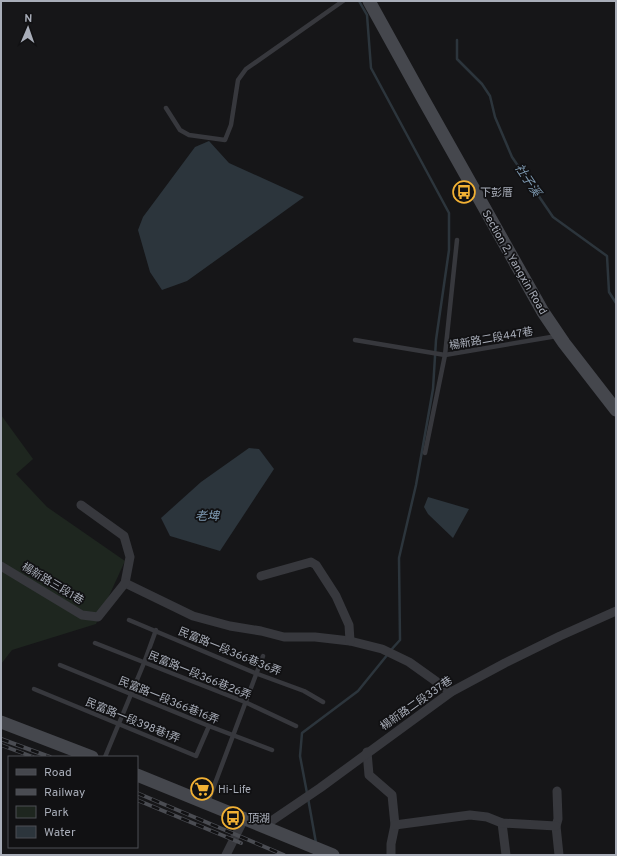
<svg xmlns="http://www.w3.org/2000/svg" width="617" height="856" viewBox="0 0 617 856" font-family="Overpass,'Noto Sans TC',sans-serif">
  <style>
    .green { fill: #1e261f }
    .water { fill: #2c353c }
    .lines { fill: none; stroke-linecap: round; stroke-linejoin: round }
    .stream { stroke: #2c353c; stroke-width: 2.5 }
    .lane { stroke: #37383d; stroke-width: 4.5 }
    .street { stroke: #37383d; stroke-width: 9 }
    .secondary { stroke: #45474d; stroke-width: 13 }
    .rail-casing { stroke: #4a4c52; stroke-width: 4 }
    .rail { stroke: #111113; stroke-width: 2.5; stroke-dasharray: 8; stroke-linecap: butt }
    .labels { text-anchor: middle; stroke-width: 3.5; stroke-linejoin: round; paint-order: stroke }
    .poi-label { font-size: 11px; fill: #a8adb8; stroke: #111113; text-anchor: start }
    .street-label { font-size: 11px; fill: #a8adb8; stroke: #111113 }
    .water-label { font-size: 12px; font-style: italic; fill: #7f9bb3; stroke: #111113 }
  </style>
  <rect width="100%" height="100%" fill="#161618"/>
  <!-- green -->
  <path class="green" d="M 1,415 L 33,459 L 16,474 L 47,507 L 125,561 L 96,624 L 12,650 L 1,664 Z"/>
  <!-- water -->
  <g class="water">
    <path d="M 209,141 L 229,163 L 304,197 L 187,281 L 162,290 L 150,272 L 138,230 L 143,217 L 195,147 Z"/>
    <path d="M 249,448 L 259,449 L 274,469 L 220,551 L 170,536 L 161,518 L 201,482 Z"/>
    <path d="M 428,497 L 469,509 L 453,538 L 428,514 L 424,507 Z"/>
  </g>
  <g class="lines">
    <!-- stream -->
    <g class="stream">
      <path d="M 359,1 L 367,15 L 371,68 L 449,213 L 449,250 L 436,340 L 433,389 L 416,485 L 399,558 L 400,640 L 391,650"/>
      <path d="M 457,40 L 457,59 L 482,84 L 490,96 L 495,117 L 512,157 L 553,217 L 607,256 L 609,292 L 616,303"/>
      <path d="M 307,793 L 300,756 L 302,733 L 358,691 L 388,654"/>
      <path d="M 308,798 L 316,843"/>
    </g>
    <!-- lane -->
    <g class="lane">
      <path d="M 166,108 L 180,130 L 189,135 L 225,140 L 231,125 L 238,80 L 246,69 L 343,1"/>
      <path d="M 355,340 L 445,355 L 557,336"/>
      <path d="M 425,453 L 445,355 L 457,240"/>
      <path d="M 129,620 L 255,673 L 304,691 L 323,702"/>
      <path d="M 95,643 L 245,702 L 296,726"/>
      <path d="M 60,665 L 209,726 L 272,750"/>
      <path d="M 34,689 L 196,756 L 209,726"/>
      <path d="M 105,757 L 144,663 L 156,630"/>
      <path d="M 208,802 L 263,656"/>
    </g>
    <!-- street -->
    <g class="street">
      <path d="M 81,505 L 124,536 L 130,557 L 125,583 L 193,616 L 230,626 L 261,631 L 284,637 L 315,637 L 350,641 L 382,649 L 409,662 L 451,692"/>
      <path d="M 1,566 L 82,615 L 98,617 L 125,583"/>
      <path d="M 261,576 L 311,562 L 316,565 L 336,596 L 349,625 L 350,641"/>
      <path d="M 367,752 L 369,775 L 392,795 L 395,825 L 391,844 L 391,855"/>
      <path d="M 557,791 L 558,819 L 556,826 L 559,855"/>
      <path d="M 502,823 L 506,855"/>
      <path d="M 395,825 L 470,815 L 487,817 L 502,823 L 556,826"/>
      <path d="M 264,826 L 320,788 L 451,692 L 505,663 L 560,636 L 616,611"/>
      <path d="M 226,855 L 244,819"/>
    </g>
    <!-- secondary -->
    <g class="secondary">
      <path d="M 369,1 L 422,97 L 543,312 L 564,343 L 616,410"/>
      <path d="M 1,722 L 92,757"/>
      <path d="M 137,775 L 333,855"/>
    </g>
    <!-- rail casing -->
    <g class="rail-casing">
      <g id="rail">
        <path d="M 1,739 L 50,757"/>
        <path d="M 1,745 L 33,757"/>
        <path d="M 137,793 L 284,855"/>
        <path d="M 137,800 L 241,843"/>
      </g>
    </g>
    <!-- rail -->
    <use href="#rail" class="rail"/>
  </g>
  <!-- icons -->
  <defs>
    <g id="bus-ring" transform="scale(1.15)"><circle r="9.5" fill="#111113" stroke="#f2b134" stroke-width="1.5"/><path d="M-5-6H5V4H4V6H2V4H-2V6H-4V4H-5ZM-3.5-4V0h7V-4ZM-3.5 1.2v1.5H-2V1.2ZM2 1.2v1.5H3.5V1.2Z" fill="#f2b134"/></g>
    <g id="supermarket-ring" transform="scale(1.15)"><circle r="9.5" fill="#111113" stroke="#f2b134" stroke-width="1.5"/><path d="M-6-5.5h2.5l.6 2H6L4.5 2H-2.5L-4.4-4H-6ZM-1.5 3.2a1.3 1.3 0 1 0 .1 0ZM3 3.2a1.3 1.3 0 1 0 .1 0Z" fill="#f2b134"/></g>
  </defs>
  <g fill-rule="evenodd">
    <use href="#bus-ring" x="464" y="192"/>
    <use href="#supermarket-ring" x="202" y="789"/>
    <use href="#bus-ring" x="233" y="818"/>
  </g>
  <g class="labels">
    <!-- poi labels -->
    <g class="poi-label">
      <text x="480" y="196">下彭厝</text>
      <text x="218" y="793">Hi-Life</text>
      <text x="248" y="822">頂湖</text>
    </g>
    <!-- street labels -->
    <g class="street-label">
      <text transform="translate(515 262) rotate(60)" y="4">Section 2, Yangxin Road</text>
      <text transform="translate(491 338) rotate(-10)" y="4">楊新路二段447巷</text>
      <text transform="translate(53 583) rotate(31)" y="4">楊新路三段1巷</text>
      <text transform="translate(230 651) rotate(22)" y="4">民富路一段366巷36弄</text>
      <text transform="translate(200 675) rotate(22)" y="4">民富路一段366巷26弄</text>
      <text transform="translate(169 700) rotate(22)" y="4">民富路一段366巷16弄</text>
      <text transform="translate(416 703) rotate(-35)" y="4">楊新路二段337巷</text>
      <text transform="translate(133 720) rotate(22)" y="4">民富路一段398巷1弄</text>
    </g>
    <!-- water labels -->
    <g class="water-label">
      <text transform="translate(528 180) rotate(56)" y="4">社子溪</text>
      <text x="207" y="520">老埤</text>
    </g>
  </g>
  <!-- border -->
  <rect width="617" height="856" fill="none" stroke="#a8adb8" stroke-width="4"/>
  <!-- legend -->
  <rect x="8" y="756" width="130" height="92" fill="#111113" stroke="#4d4f55"/>
  <rect x="16" y="769" width="20" height="6" fill="#45474d" stroke="#4d4f55"/>
  <text x="44" y="776" font-size="12" fill="#a8adb8">Road</text>
  <rect x="16" y="789" width="20" height="6" fill="#4a4c52" stroke="#4d4f55"/>
  <text x="44" y="796" font-size="12" fill="#a8adb8">Railway</text>
  <rect x="16" y="806" width="20" height="12" fill="#1e261f" stroke="#4d4f55"/>
  <text x="44" y="816" font-size="12" fill="#a8adb8">Park</text>
  <rect x="16" y="826" width="20" height="12" fill="#2c353c" stroke="#4d4f55"/>
  <text x="44" y="836" font-size="12" fill="#a8adb8">Water</text>
  <!-- north arrow -->
  <g transform="translate(28 28) rotate(2)" stroke="#111113" stroke-width="3" paint-order="stroke">
  <path d="M0-3L7 15L0 10L-7 15Z" fill="#a8adb8"/>
  <text y="-6" font-size="11" font-weight="bold" text-anchor="middle" fill="#a8adb8">N</text>
  </g>
</svg>
